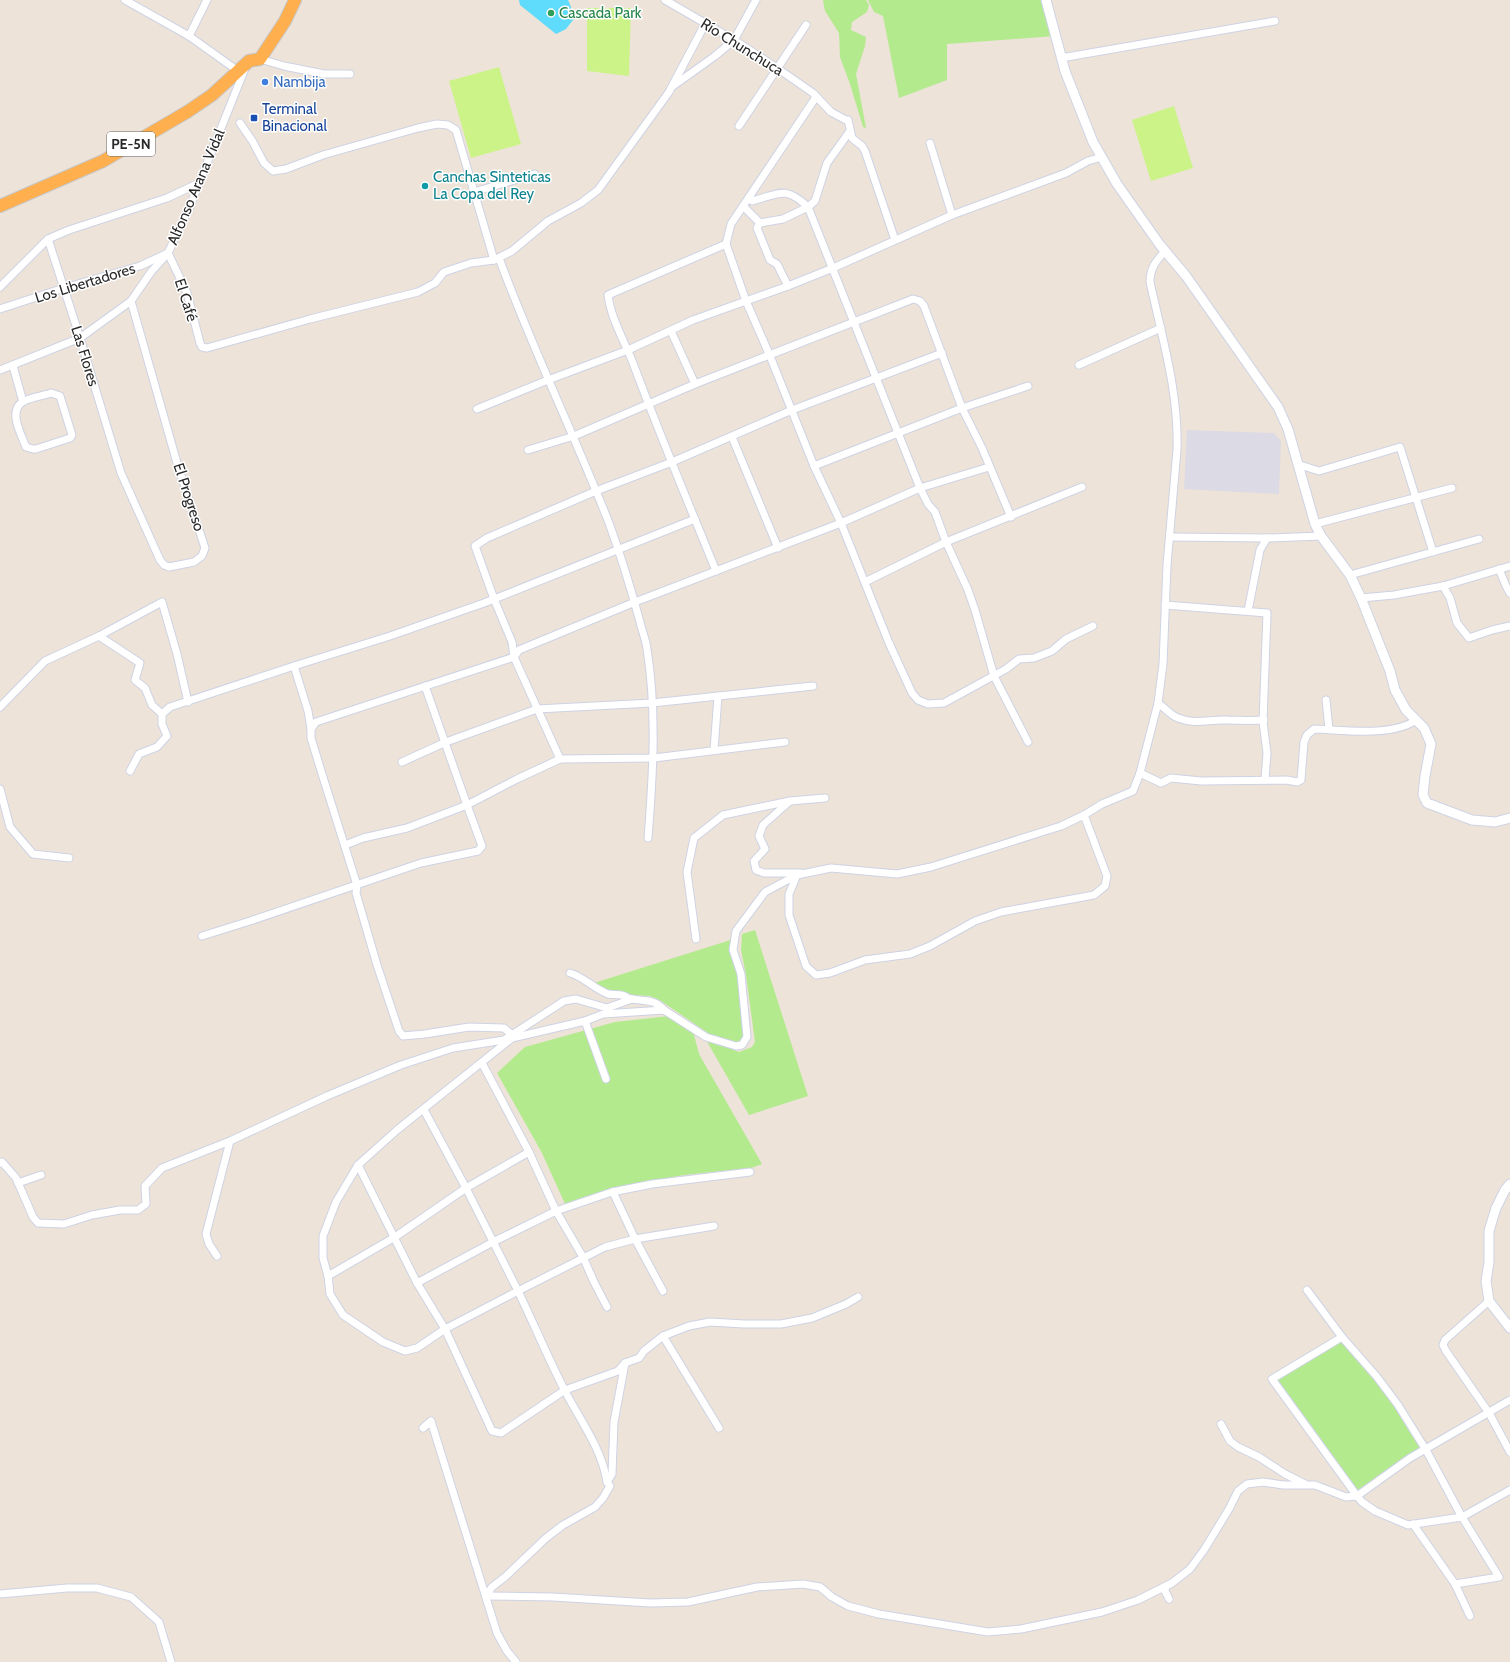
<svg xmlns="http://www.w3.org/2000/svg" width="1510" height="1662" viewBox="0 0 1510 1662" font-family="Cabin,sans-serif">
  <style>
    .industrial { fill: #dcdae4 }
    .green { fill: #b3ea8e }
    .pitch { fill: #ccf388 }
    .water { fill: #5fdbfc }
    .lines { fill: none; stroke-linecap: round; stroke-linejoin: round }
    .minor-casing { stroke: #ced3e4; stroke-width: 9 }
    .tertiary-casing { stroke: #ced3e4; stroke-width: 11 }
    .trunk-casing { stroke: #c7c7c7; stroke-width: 14 }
    .minor { stroke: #fff; stroke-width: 7 }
    .tertiary { stroke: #fff; stroke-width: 9 }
    .trunk { stroke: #ffaf4e; stroke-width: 12 }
    .leisure-dot { fill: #2e9e5b; stroke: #fff; stroke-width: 1.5 }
    .shop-dot { fill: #3f7fe0; stroke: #fff; stroke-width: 1.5 }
    .transit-dot { fill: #1a4fb4; stroke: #fff; stroke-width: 1.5 }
    .culture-dot { fill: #0f9aa8; stroke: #fff; stroke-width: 1.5 }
    .labels { text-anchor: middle; stroke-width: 3; stroke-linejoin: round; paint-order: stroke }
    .shield { fill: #fff; stroke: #696969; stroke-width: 1 }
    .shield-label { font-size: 14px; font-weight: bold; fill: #292929 }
    .leisure-label { font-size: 15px; fill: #27864d; stroke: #fff; text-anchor: start }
    .street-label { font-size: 15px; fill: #292929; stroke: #fff }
    .shop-label { font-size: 15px; fill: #366cbe; stroke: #fff; text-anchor: start }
    .transit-label { font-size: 15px; fill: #164399; stroke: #fff; text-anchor: start }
    .culture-label { font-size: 15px; fill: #0d838f; stroke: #fff; text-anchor: start }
  </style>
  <rect width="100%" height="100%" fill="#ede3d8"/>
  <!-- industrial -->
  <path class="industrial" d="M 1187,430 L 1274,433 L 1281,441 L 1279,494 L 1184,489 Z"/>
  <!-- green -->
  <g class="green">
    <path d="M 823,0 L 866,0 L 869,5 L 867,12 L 852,22 L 851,30 L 866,37 L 865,46 L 856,74 L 866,128 L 863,127 L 850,84 L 840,57 L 839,33 L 825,11 Z"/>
    <path d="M 868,0 L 1045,0 L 1055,36 L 947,44 L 947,80 L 899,98 L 883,16 L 874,12 Z"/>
    <path d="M 755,930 L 808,1096 L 749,1115 L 705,1038 L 739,1052 L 752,1047 L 755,1042 L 746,975 L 741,950 L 742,934 Z"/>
    <path d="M 737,938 L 734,948 L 749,1037 L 742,1045 L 711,1035 L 661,1001 L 650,996 L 629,995 L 620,991 L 612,991 L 594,983 Z"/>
    <path d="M 669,1016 L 693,1031 L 699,1054 L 762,1164 L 751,1168 L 684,1175 L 613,1188 L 566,1206 L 542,1153 L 497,1073 L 525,1047 L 615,1022 Z"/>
    <path d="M 1343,1340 L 1397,1408 L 1406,1426 L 1423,1449 L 1358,1493 L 1276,1380 Z"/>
  </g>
  <!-- pitch -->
  <g class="pitch">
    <path d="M 587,8 L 631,8 L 629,76 L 587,71 Z"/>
    <path d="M 499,67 L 521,144 L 471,158 L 449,81 Z"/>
    <path d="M 1174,106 L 1193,168 L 1151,181 L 1132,120 Z"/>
  </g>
  <!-- water -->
  <path class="water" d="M 519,0 L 568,0 L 571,7 L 573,20 L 566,29 L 556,34 L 520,5 Z"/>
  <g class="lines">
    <!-- minor casing -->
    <g class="minor-casing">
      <g id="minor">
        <path d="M 125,0 L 189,36 L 238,71"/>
        <path d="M 665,0 L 734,40 L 777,68 L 813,93 L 831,112 L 846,120 L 848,120 L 852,138 L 862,146 L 865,151 L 895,240"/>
        <path d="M 189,36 L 207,0"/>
        <path d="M 1061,58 L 1275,21"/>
        <path d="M 260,59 L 284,66 L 324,74 L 350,74"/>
        <path d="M 673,86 L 715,56 L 734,40 L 756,0"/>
        <path d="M 816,97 L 731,224 L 726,244 L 746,301 L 770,356 L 814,466 L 841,523 L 889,643 L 912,693 L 918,700 L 928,704 L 944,703 L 1006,669 L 1019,659 L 1034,658 L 1052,651 L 1066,639 L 1093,626"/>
        <path d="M 240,123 L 253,142 L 264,163 L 273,171 L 286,169 L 323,155 L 418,128 L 437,124 L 448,125 L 456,130 L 494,260"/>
        <path d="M 739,126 L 806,25"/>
        <path d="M 930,143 L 952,215"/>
        <path d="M 474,192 L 535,174"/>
        <path d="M 749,197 L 752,201 C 779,194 785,185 808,207 L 815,201 L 827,163 L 850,131"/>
        <path d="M 743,206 L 760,223 L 783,219 L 808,207 L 920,488 L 928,504 L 935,512 L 946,542 L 968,590 L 975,610 L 994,676 L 1028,742"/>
        <path d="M 760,223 L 757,228 L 770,260 L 777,264 L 788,286"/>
        <path d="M 48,239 L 80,338 L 121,473 L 160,560 L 164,565 L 169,567 L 194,562 L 202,556 L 205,548 L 177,463 L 131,301"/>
        <path d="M 499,258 C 532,348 574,434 609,523 C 621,556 631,589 640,622 C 642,631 646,640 647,649 C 657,712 653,775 648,838"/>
        <path d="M 0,287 L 48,239 L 69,230 L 167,198 L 199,183"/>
        <path d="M 0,309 L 64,288 L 140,266 L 168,253 L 187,293 L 200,343 L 202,347 L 207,348 L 310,319 L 418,292 L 435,283 L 444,272 L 471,263 L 494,260 L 512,251 L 548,221 L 581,203 L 598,190 L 669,92 L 705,24"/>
        <path d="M 671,331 L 695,384"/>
        <path d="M 1079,365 L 1161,328"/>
        <path d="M 13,366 L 23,402"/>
        <path d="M 0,370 L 80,338 L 131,301 L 151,272 L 168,253 L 191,204 L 199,183 L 246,66"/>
        <path d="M 51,393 L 60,396 L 72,435 L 70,438 L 36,449 L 33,449 L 26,447 C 21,434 7,410 24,401 C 32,397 43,396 51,393 Z"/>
        <path d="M 477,409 L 548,380 L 628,350 L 693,320 L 788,286 L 833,268 L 952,215 L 1066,173 L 1088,161 L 1102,157"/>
        <path d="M 732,437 L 778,548"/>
        <path d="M 528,450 L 574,436 L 695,384 L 913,299 L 920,301 L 924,306 L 962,408 L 982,448 L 1011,517"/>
        <path d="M 1300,465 L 1319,471 L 1400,447 L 1433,552"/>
        <path d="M 814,466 L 962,408 L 1028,386"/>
        <path d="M 1315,524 L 1452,488"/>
        <path d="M 1170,537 L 1267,538 L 1321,536"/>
        <path d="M 1499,569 L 1506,586 L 1510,593"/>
        <path d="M 716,571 C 688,502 659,433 633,363 C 624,340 611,319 608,295 L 726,244"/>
        <path d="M 1350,575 L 1479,539"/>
        <path d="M 865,582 L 946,542 L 1082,487"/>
        <path d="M 1443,586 L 1450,598 L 1457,623 L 1469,638 L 1492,630 L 1510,626"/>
        <path d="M 1361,598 L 1394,595 L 1443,586 L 1510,566"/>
        <path d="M 1165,605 L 1267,613 L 1263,722 L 1267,753 L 1265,780"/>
        <path d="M 1248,611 L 1260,550 L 1267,538"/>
        <path d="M 1326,700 L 1329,729"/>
        <path d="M 1158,703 C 1165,708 1170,715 1178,718 C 1196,725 1209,719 1227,720 C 1240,720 1250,721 1264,720"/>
        <path d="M 0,707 L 45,661 L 99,636"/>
        <path d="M 162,714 L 152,705 L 145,688 L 135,680 L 140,663 L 99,636 L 162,602 L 177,654 L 188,702"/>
        <path d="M 311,729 L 308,711 L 294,666 L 390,636 L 484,603 L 695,519"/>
        <path d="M 714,750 L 718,696"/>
        <path d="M 560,759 L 654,758 L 785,742"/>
        <path d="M 402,762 L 446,742 L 537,709 L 652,703 L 813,686"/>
        <path d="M 130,771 L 139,754 L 157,747 L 167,736 L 162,724 L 162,714 L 170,707 L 294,666"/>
        <path d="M 1140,773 L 1161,783 L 1171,778 L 1201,781 L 1287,780 L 1297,782 L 1301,780 L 1304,742 L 1307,735 L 1314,729 C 1344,730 1392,737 1416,720"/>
        <path d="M 0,789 L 10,827 L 33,854 L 69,858"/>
        <path d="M 345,845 L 363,838 L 407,828 L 467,805 L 425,686"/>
        <path d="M 801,873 L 764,873 L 756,870 L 754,861 L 765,849 L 759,836 L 763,825 L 790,801 L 825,798"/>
        <path d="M 797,875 L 789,894 L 789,915 L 806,966 L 816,975 L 830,973 L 865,960 L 910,954 L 930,946 L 975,921 L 1001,912 L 1094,895 L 1105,886 L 1107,876 L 1084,815"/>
        <path d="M 202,936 L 250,921 L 421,863 L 478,851 L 482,846 L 467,805 L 517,779 L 560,759 L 514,657 L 519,650 L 635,602 L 841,523 L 920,488 L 989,467"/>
        <path d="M 696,939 L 687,872 L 694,838 L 723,815 L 790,801"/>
        <path d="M 570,973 C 584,977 594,989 608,994 C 613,995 617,994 621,995 C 625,995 628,999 632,999 C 644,1001 655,999 664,1010"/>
        <path d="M 585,1021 L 606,1079"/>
        <path d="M 512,1038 L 585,1021 L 603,1014 L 664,1010 L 706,1037 L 736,1046 L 742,1045 L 747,1037 L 741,974 L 733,950 L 736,931 L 765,892 L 797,875 L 831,868 L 897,874 L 931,867 L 1061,826 L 1084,815 L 1102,804 L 1133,791 L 1140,773 L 1158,703 L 1163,664 L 1167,565 L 1177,450 C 1179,393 1162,337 1150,282 C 1150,268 1156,261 1165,251"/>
        <path d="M 424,1110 L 466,1188 L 518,1291 L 445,1329 L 417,1348 L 405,1351 L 383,1342 L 343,1315 L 330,1294 L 328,1276 L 323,1258 L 323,1236 L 336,1202 L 358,1165 L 397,1130 L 512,1038 L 511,1034 L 504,1028 L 469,1027 L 425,1034 L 403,1036 L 399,1031 L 377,965 L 356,893 L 357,885 L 322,774 L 311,738 L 311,729 L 316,722 L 514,657 L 512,642 L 494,599 L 475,546 L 487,538 L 596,491 L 672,462 L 792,410 L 942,353"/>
        <path d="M 0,1163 L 2,1162 L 16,1178 L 33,1217 L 38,1223 L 64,1224 L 92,1215 L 120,1210 L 138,1210 L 146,1204 L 145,1186 L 162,1168 L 230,1141 L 327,1096 L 401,1065 L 453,1048 L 504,1040 L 564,1001 L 576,999 L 607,1008 L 632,999"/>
        <path d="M 358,1165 L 417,1283 L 445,1329 L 492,1431 L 501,1433 L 565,1390 L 618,1371 L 625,1363 L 639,1358 L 644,1351 L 663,1336 L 689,1326 L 710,1322 L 744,1324 L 781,1324 L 812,1318 L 846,1304 L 858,1297"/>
        <path d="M 18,1183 L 41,1175"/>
        <path d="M 613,1192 L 635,1239 L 663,1291"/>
        <path d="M 217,1256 L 209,1244 L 206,1234 L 230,1141"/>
        <path d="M 328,1276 L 395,1237 L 466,1188 L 529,1152"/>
        <path d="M 417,1283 L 493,1242 L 556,1211 L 529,1152 L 482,1063"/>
        <path d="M 1307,1290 L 1342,1337"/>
        <path d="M 1489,1301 L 1445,1340 L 1443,1345 L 1446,1351 L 1489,1413 L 1510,1452"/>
        <path d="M 607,1307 L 594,1282 L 583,1257 L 556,1211 L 612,1192 L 652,1184 L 750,1172"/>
        <path d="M 663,1336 L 719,1428"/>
        <path d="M 1221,1424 L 1230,1441 L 1238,1447 L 1259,1457 L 1285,1474 L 1305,1484"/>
        <path d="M 423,1428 L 431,1421 L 497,1633 L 507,1651 L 516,1662"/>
        <path d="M 607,1482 C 602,1449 580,1420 565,1391 C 548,1358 534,1324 518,1291 L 605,1247 L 635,1239 L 714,1226"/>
        <path d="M 1413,1524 L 1455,1584 L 1470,1616"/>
        <path d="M 1455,1584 L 1499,1577 L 1462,1517 L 1426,1450 L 1398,1405 L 1377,1377 L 1342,1337 L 1272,1379 L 1357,1496 L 1410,1458 L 1510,1400"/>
        <path d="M 1166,1586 L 1165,1591 L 1169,1599"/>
        <path d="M 0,1594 L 67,1588 L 97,1588 L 131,1597 L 159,1622 L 171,1662"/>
        <path d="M 486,1596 L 553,1597 L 650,1603 L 688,1602 L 757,1587 L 803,1584 L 820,1587 L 832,1597 L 848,1606 L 879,1614 L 988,1632 L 1021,1629 L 1102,1612 L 1138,1600 L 1172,1583 L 1190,1569 L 1204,1550 L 1229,1509 L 1238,1491 L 1247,1484 L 1263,1482 L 1283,1485 L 1315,1485 L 1346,1497 L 1357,1496 L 1362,1502 L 1375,1511 L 1408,1525 L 1462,1517 L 1510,1490"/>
        <path d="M 486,1596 L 492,1587 L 505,1577 L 546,1538 L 563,1525 L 595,1507 L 603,1498 L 610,1486 L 607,1482 L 612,1474 L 614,1422 L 625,1363"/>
      </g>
    </g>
    <!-- tertiary casing -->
    <g class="tertiary-casing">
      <g id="tertiary">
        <path d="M 1046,0 L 1065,71 L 1093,142 L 1117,184 L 1160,245 L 1186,276 L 1278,407 L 1288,429 L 1315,524 L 1321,536 L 1350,575 L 1361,598 L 1390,671 L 1395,690 L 1406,710 L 1424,728 L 1431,744 L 1425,776 L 1423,795 L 1427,803 L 1472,820 L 1495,822 L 1510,818"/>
        <path d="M 1510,1184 L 1505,1190 L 1496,1208 L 1489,1231 L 1489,1262 L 1486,1281 L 1489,1301 L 1510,1328"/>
      </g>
    </g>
    <!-- trunk casing -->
    <g class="trunk-casing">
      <path id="trunk" d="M 0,206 L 103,161 L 187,112 L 212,95 L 249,61 L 260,59 L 285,21 L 295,0"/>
    </g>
    <!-- minor -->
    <use href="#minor" class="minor"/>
    <!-- tertiary -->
    <use href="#tertiary" class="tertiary"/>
    <!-- trunk -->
    <use href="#trunk" class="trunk"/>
  </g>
  <!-- markers -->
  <circle class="leisure-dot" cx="551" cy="13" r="4"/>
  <circle class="shop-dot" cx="265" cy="82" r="4"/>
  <rect class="transit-dot" x="250" y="114" width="8" height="8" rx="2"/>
  <circle class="culture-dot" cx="425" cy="186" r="4"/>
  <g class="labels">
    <!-- shield labels -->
    <rect class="shield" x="107" y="132" width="48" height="24" rx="3"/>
    <g class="shield-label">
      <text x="131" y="149">PE-5N</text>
    </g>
    <!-- leisure labels -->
    <g class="leisure-label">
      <text x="559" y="18">Cascada Park</text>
    </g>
    <!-- street labels -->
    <g class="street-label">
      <text transform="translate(742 47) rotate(32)" y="5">Río Chunchuca</text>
      <text transform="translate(196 187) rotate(-67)" y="5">Alfonso Arana Vidal</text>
      <text transform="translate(85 283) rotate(-17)" y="5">Los Libertadores</text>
      <text transform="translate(186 300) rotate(72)" y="5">El Café</text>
      <text transform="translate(85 356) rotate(73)" y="5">Las Flores</text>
      <text transform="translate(189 497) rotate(72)" y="5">El Progreso</text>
    </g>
    <!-- shop labels -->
    <g class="shop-label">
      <text x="273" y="87">Nambija</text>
    </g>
    <!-- transit labels -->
    <g class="transit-label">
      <text x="262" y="114">Terminal<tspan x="262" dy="17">Binacional</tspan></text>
    </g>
    <!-- culture labels -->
    <g class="culture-label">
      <text x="433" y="182">Canchas Sinteticas<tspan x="433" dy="17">La Copa del Rey</tspan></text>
    </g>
  </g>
</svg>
